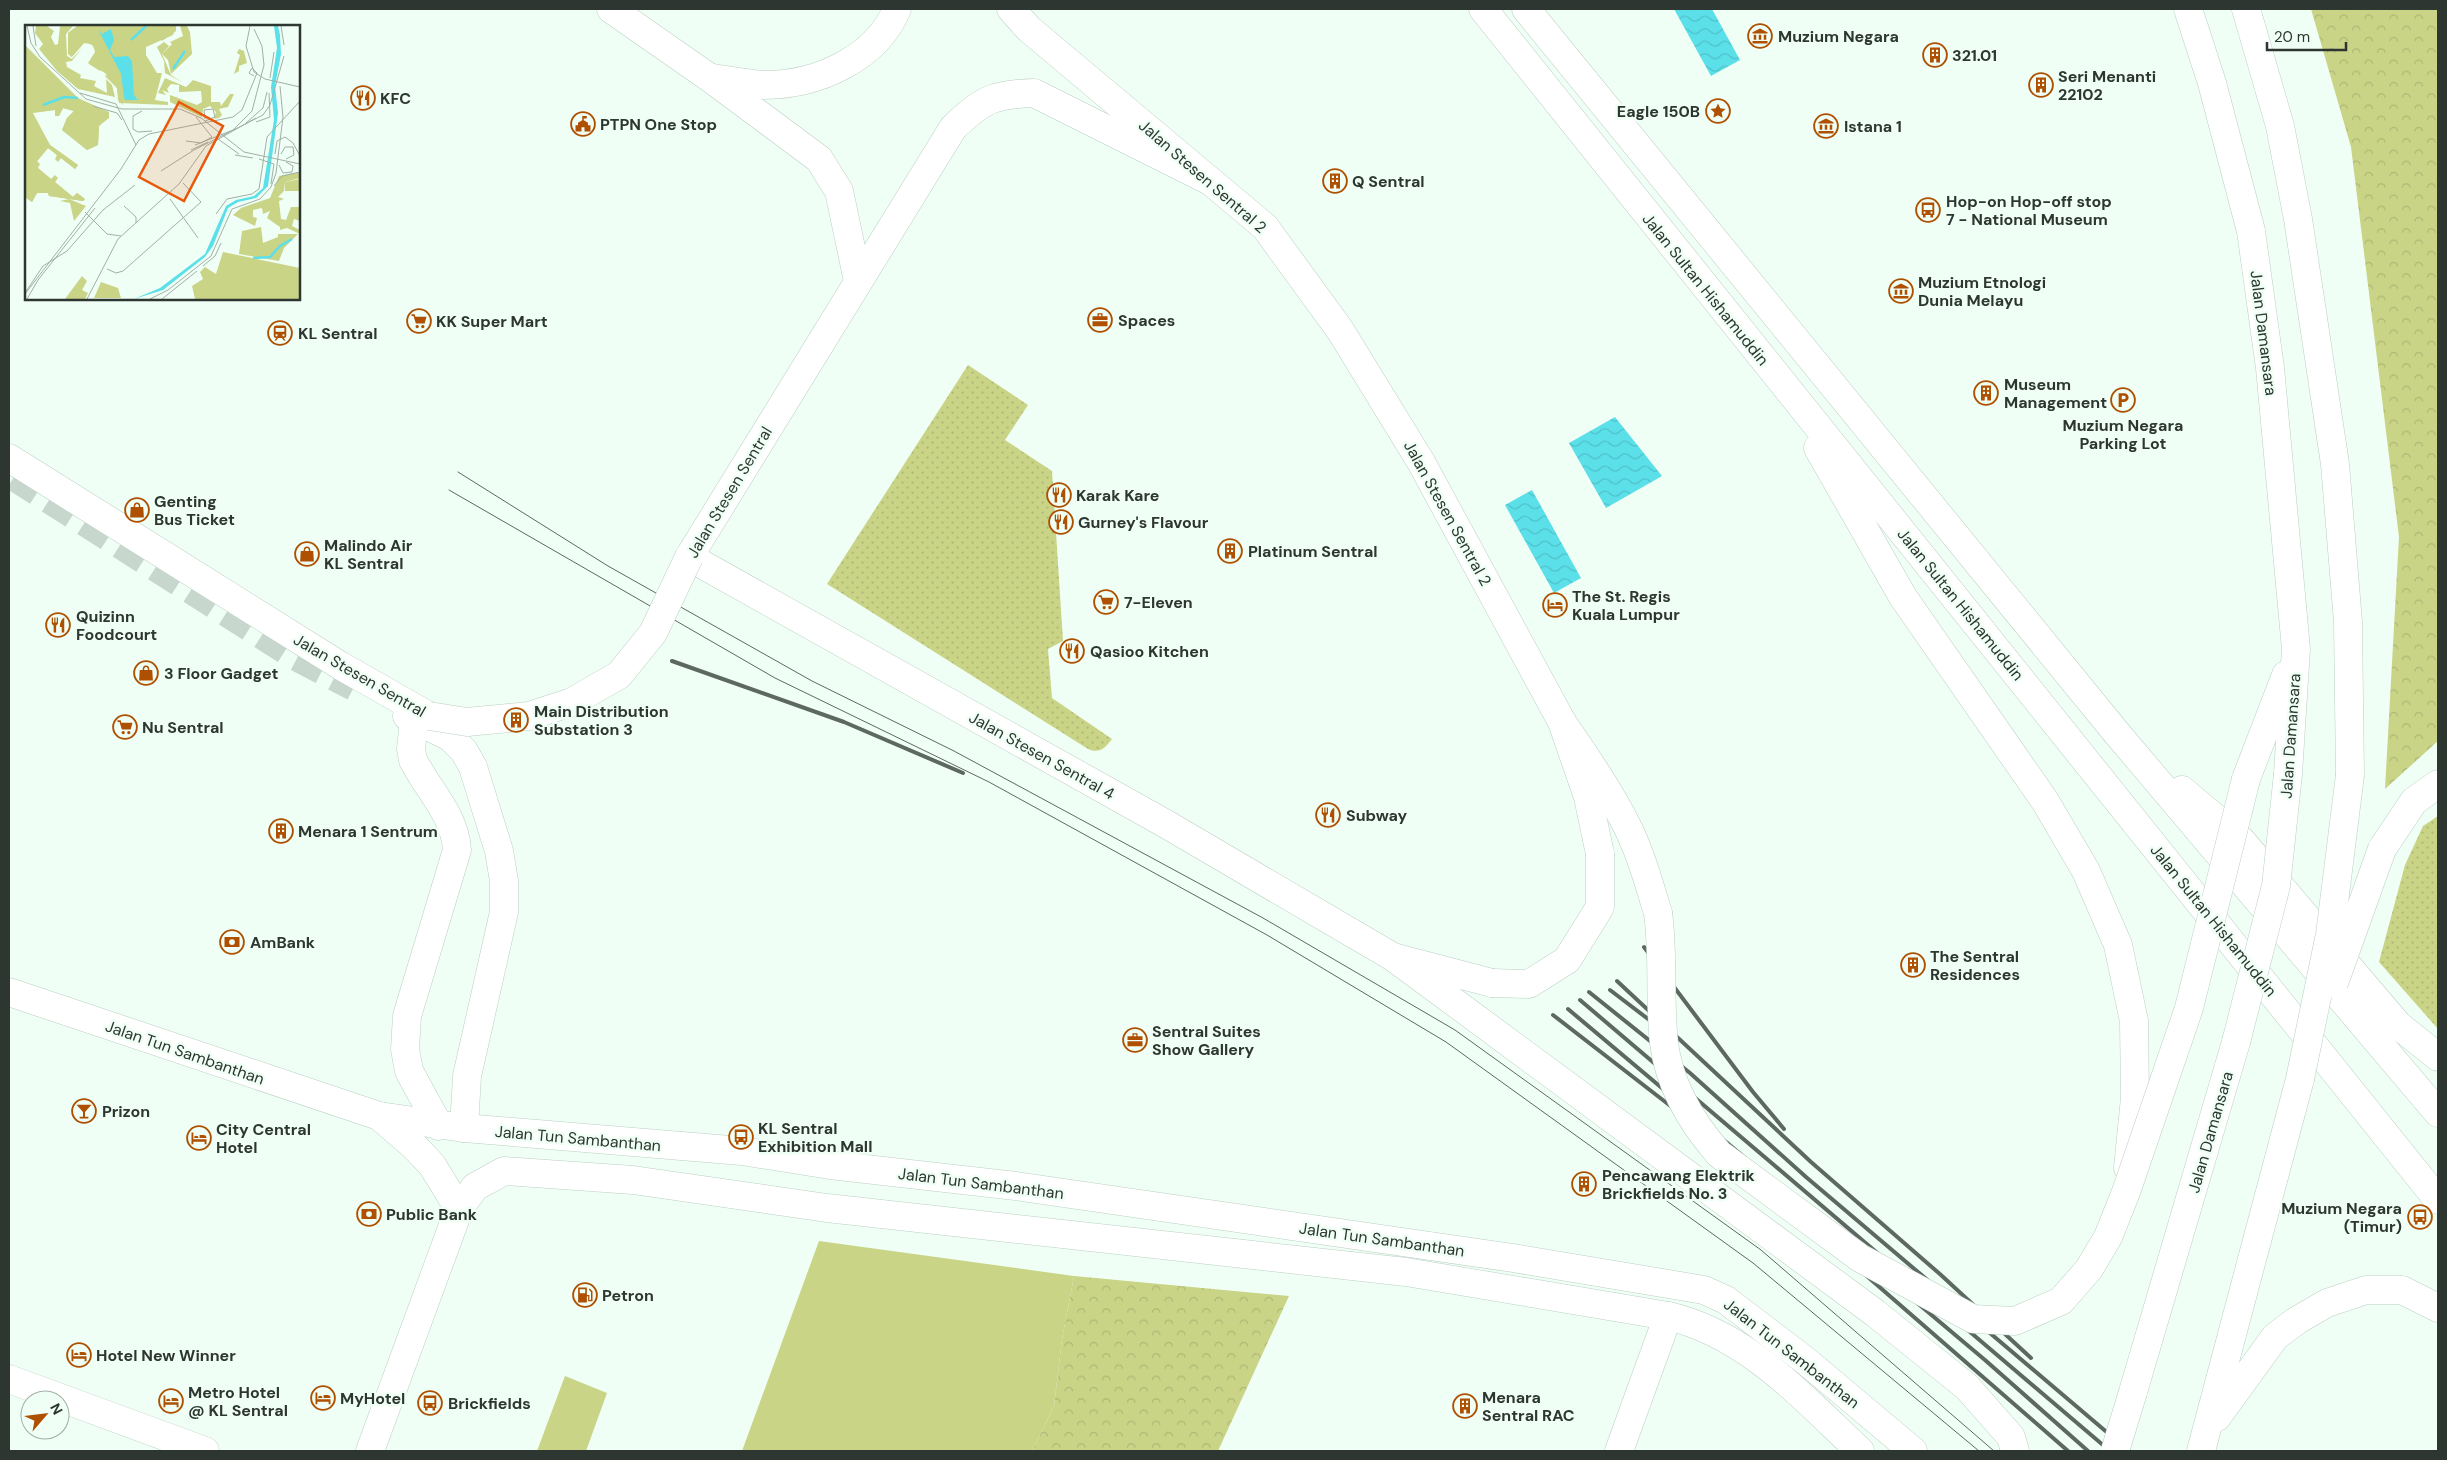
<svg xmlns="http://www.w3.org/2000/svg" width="2447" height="1460" viewBox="0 0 2447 1460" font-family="'DM Sans',sans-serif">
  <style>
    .grass { fill: url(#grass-dots) }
    .forest { fill: url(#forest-crowns) }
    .garden { fill: #cad487 }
    .water { fill: url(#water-waves) }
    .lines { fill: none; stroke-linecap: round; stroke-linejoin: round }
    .minor-tunnel { stroke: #c8d7ce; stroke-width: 28; stroke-dasharray: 28 14; stroke-linecap: butt }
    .minor-casing { stroke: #bccfc4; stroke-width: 29 }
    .major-casing { stroke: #bccfc4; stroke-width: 29 }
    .minor { stroke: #fff; stroke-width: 28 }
    .major { stroke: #fff; stroke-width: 28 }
    .tram { stroke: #5e6862; stroke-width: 1 }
    .rail { stroke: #5e6862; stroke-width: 4 }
    .minor-bridge-casing { stroke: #bccfc4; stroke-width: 29; stroke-linecap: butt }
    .major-bridge-casing { stroke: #bccfc4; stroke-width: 29; stroke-linecap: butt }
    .minor-bridge { stroke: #fff; stroke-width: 28 }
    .major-bridge { stroke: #fff; stroke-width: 28 }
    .labels { text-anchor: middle; stroke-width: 5; stroke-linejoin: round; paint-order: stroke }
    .poi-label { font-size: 16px; font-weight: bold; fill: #2e3631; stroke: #effff5; text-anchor: start }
    .street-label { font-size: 16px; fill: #2e3631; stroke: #effff5 }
    .inset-river { fill: none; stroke: #5be0ea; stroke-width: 2.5 }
    .inset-road { fill: none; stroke: #a2afa7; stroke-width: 1 }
    .view { fill: #e8590c; fill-opacity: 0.15; stroke: #e8590c; stroke-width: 2.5 }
    .inset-edge { fill: none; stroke: #2e3631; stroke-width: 2.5 }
  </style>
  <defs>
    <pattern id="grass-dots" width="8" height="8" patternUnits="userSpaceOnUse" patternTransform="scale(1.25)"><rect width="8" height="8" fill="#cad487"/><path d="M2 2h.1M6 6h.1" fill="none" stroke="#aeb775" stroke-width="1.8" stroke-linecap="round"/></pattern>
    <pattern id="forest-crowns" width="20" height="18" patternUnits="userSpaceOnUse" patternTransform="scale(1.25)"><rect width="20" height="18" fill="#cad487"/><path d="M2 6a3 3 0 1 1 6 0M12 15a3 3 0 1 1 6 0" fill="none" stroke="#aeb775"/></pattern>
    <pattern id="water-waves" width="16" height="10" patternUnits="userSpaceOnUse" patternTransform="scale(1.25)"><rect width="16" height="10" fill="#5be0ea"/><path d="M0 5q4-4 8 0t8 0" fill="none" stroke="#4fc1c9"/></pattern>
  </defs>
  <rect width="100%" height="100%" fill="#effff5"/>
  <!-- grass -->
  <g class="grass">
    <path d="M 968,365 L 1028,405 L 1005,440 L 1052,471 L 1063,641 L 1048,649 L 1052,698 L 1112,739 C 1105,748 1100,754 1088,749 L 827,584 Z"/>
    <path d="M 2438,816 L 2438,1029 L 2379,962 L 2405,865 L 2423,826 Z"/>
  </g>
  <!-- forest -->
  <g class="forest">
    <path d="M 2311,9 L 2438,9 L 2438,741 L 2385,789 L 2399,537 L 2351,147 Z"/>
    <path d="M 1074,1276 L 1289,1296 L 1218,1451 L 1032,1451 L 1054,1406 L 1062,1339 Z"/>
  </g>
  <!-- garden -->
  <g class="garden">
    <path d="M 819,1241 L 1074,1276 L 1062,1339 L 1054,1406 L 1032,1451 L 742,1451 Z"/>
    <path d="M 565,1376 L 607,1393 L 586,1451 L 537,1451 Z"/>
  </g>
  <!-- water -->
  <g class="water">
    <path d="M 1674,9 L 1712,9 L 1740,60 L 1711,76 Z"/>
    <path d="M 1615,417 L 1662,476 L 1606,508 L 1569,443 Z"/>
    <path d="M 1532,490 L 1581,578 L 1554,593 L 1505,505 Z"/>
  </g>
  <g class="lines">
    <!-- minor-tunnel -->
    <path class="minor-tunnel" d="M 14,477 L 296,657 L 354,687"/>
    <!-- minor casing -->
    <g class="minor-casing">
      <g id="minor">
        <path d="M 611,9 L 710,78 L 819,159 L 839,191 L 858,281"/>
        <path d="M 1011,9 L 1029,29 L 1265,227 L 1340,330 L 1421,462 L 1562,722 L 1588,797 L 1600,854"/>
        <path d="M 711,78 C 728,80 747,84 764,85 C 817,85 876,59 897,9"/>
        <path d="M 1210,181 L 1034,93 C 993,94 982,100 953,128 L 689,557 L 1166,824 L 1393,957 L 1492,983"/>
        <path d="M 9,458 L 341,666 L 429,716"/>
        <path d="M 407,716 L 450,737 L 464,751 L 473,767 L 499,851 L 504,881 L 504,912 L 467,1076 L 464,1128"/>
        <path d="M 414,720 L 411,749 L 413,760 C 428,790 455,815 457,850 L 407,1016 L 405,1049 L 409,1071 L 439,1126"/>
        <path d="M 9,1379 L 205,1451"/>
        <path d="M 1619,1451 L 1668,1316"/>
      </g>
    </g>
    <!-- major casing -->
    <g class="major-casing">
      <g id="major">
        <path d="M 1483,9 L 2438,1200"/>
        <path d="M 1526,9 L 2115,731 L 2438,1113"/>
        <path d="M 2188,9 L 2212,83 L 2251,231 L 2270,368 L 2296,649 L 2288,774"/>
        <path d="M 2246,9 L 2280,126 L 2298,219 L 2335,464 L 2348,622 L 2350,775"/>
        <path d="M 1818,448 L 1903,597 L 2045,801 L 2086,871 L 2118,945 L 2134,1021 L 2135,1098 L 2128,1168"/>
        <path d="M 1562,722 C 1585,756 1609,790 1627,826 C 1641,854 1649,884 1658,913"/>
        <path d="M 2246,779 L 2286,675"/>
        <path d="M 2182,790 L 2240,839 L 2398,1025 L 2438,1057"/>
        <path d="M 2382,849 L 2414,801 L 2438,784"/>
        <path d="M 1393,957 L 1875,1313 L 1967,1387 L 2011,1437 L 2015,1451"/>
        <path d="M 9,992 L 379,1116 L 464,1128 L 742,1151 L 830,1165 L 1016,1186 L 1513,1258 L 1704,1290 L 1726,1300 L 1806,1361 L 1913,1451"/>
        <path d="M 379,1116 L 414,1146 L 432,1165 L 459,1209"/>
        <path d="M 2133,1392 L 2236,1042"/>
        <path d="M 2217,1417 L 2275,1337 L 2296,1321 L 2327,1303 L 2366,1290 L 2402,1290 L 2438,1308"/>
        <path d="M 370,1451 L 459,1209 L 475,1187 L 504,1171 L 633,1180 L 827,1208 L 1406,1272 L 1668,1316 C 1747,1334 1803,1398 1860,1451"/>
        <path d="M 2201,1451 L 2300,1079"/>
      </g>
    </g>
    <!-- minor -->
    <use href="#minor" class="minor"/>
    <!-- major -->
    <use href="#major" class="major"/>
    <!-- tram -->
    <g class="tram">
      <path d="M 458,472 L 608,566 L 812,681 L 954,751 L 1263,918 L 1455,1030 L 1761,1250 L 1994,1451"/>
      <path d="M 449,490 L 775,678 L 989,782 L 1267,935 L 1446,1042 L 1753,1263 L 1979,1451"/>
    </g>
    <!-- rail -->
    <g class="rail">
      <path d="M 672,661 L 844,722 L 963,773"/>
      <path d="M 1644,947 L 1753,1092 L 1784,1129"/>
      <path d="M 1617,981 L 1811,1162 L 1941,1275 L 2031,1358"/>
      <path d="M 1610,990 L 1652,1022"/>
      <path d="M 1589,992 L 1690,1073 L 1806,1177 L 2129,1451"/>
      <path d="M 1580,1000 L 2110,1451"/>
      <path d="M 1568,1009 L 1985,1360 L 2088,1451"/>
      <path d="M 1553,1015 L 1677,1111 L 2068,1451"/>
    </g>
    <!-- minor-bridge casing -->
    <g class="minor-bridge-casing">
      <g id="minor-bridge">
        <path d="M 429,716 L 467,722 L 529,716 L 572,702 L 619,675 L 653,633 L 689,557"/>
        <path d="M 1492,983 L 1529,984 L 1567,960 L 1600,907 L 1600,854"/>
      </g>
    </g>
    <!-- major-bridge casing -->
    <g class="major-bridge-casing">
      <g id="major-bridge">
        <path d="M 1658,913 C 1664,956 1659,1000 1664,1043 C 1669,1084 1692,1123 1719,1154 L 1860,1258 L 1973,1319 L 2015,1321 L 2061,1301 L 2089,1269 L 2108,1237 L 2126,1192 L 2189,1008 L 2246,779"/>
        <path d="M 2334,983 L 2382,849"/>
        <path d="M 2236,1042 L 2276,886 L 2288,774"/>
        <path d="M 2300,1079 L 2330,934 L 2350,775"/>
        <path d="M 2115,1451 L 2133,1392"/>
      </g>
    </g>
    <!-- minor-bridge -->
    <use href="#minor-bridge" class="minor-bridge"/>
    <!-- major-bridge -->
    <use href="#major-bridge" class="major-bridge"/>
  </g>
  <!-- icons -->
  <defs>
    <g id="museum-ring" transform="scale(1.25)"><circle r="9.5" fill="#effff5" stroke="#af5001" stroke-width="1.5"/><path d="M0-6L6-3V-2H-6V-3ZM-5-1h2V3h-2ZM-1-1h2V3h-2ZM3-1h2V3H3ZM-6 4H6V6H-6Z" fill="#af5001"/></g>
    <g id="building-ring" transform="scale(1.25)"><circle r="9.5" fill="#effff5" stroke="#af5001" stroke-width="1.5"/><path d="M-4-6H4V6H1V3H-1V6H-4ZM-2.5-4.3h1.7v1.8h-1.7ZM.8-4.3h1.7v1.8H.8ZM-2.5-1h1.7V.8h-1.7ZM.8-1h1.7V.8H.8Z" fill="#af5001"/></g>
    <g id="restaurant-ring" transform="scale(1.25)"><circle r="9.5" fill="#effff5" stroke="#af5001" stroke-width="1.5"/><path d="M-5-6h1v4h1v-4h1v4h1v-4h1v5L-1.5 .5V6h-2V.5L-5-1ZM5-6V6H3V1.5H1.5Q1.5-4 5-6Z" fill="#af5001"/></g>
    <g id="sight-ring" transform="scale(1.25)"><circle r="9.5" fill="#effff5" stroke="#af5001" stroke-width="1.5"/><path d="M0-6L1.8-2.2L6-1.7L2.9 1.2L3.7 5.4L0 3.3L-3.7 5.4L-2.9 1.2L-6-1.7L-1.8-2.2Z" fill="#af5001"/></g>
    <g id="civic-ring" transform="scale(1.25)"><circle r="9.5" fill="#effff5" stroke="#af5001" stroke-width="1.5"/><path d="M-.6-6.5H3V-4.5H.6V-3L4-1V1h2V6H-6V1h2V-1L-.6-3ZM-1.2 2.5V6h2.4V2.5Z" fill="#af5001"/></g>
    <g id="bus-ring" transform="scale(1.25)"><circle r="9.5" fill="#effff5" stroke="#af5001" stroke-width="1.5"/><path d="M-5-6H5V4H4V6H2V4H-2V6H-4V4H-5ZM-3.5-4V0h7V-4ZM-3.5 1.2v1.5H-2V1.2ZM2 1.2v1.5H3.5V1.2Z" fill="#af5001"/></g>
    <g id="office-ring" transform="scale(1.25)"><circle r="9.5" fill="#effff5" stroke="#af5001" stroke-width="1.5"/><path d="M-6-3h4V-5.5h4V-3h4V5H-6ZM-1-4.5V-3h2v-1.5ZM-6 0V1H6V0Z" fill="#af5001"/></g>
    <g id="supermarket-ring" transform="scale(1.25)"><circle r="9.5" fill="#effff5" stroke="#af5001" stroke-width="1.5"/><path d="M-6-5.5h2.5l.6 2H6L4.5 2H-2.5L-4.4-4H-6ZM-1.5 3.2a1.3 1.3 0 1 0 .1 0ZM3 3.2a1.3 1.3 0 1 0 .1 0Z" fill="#af5001"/></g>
    <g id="station-ring" transform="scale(1.25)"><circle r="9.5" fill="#effff5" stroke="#af5001" stroke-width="1.5"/><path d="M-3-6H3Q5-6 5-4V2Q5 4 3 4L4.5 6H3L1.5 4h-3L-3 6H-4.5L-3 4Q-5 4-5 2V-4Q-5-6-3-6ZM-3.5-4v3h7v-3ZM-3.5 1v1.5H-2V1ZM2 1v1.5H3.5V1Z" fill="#af5001"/></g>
    <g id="parking-ring" transform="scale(1.25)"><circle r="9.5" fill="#effff5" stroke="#af5001" stroke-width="1.5"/><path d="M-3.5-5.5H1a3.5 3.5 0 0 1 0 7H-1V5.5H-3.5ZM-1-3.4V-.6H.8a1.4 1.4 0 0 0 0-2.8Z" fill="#af5001"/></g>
    <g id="shop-ring" transform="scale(1.25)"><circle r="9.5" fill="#effff5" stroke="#af5001" stroke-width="1.5"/><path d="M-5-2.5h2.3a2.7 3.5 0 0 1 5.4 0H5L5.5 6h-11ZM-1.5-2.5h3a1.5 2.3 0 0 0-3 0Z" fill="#af5001"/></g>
    <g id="hotel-ring" transform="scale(1.25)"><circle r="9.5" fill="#effff5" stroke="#af5001" stroke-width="1.5"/><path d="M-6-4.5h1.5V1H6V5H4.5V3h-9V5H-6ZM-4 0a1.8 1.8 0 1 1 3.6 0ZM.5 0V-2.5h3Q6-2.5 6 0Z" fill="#af5001"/></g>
    <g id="bank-ring" transform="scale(1.25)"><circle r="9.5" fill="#effff5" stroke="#af5001" stroke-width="1.5"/><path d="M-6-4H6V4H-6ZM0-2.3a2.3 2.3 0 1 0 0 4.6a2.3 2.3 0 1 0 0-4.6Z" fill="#af5001"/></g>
    <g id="bar-ring" transform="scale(1.25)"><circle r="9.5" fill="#effff5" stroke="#af5001" stroke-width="1.5"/><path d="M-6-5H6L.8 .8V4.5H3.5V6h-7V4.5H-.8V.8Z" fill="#af5001"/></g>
    <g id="fuel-ring" transform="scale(1.25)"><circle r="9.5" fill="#effff5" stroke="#af5001" stroke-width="1.5"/><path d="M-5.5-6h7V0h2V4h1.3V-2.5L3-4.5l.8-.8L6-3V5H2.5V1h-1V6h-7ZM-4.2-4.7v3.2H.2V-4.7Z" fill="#af5001"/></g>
  </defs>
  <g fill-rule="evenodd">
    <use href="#museum-ring" x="1760" y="36"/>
    <use href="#building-ring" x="1935" y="55"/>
    <use href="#building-ring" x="2041" y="85"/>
    <use href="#restaurant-ring" x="363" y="98"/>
    <use href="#sight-ring" x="1718" y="111"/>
    <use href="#civic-ring" x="583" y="124"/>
    <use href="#museum-ring" x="1826" y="126"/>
    <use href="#building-ring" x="1335" y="181"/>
    <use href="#bus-ring" x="1928" y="210"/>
    <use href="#museum-ring" x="1901" y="291"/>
    <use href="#office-ring" x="1100" y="320"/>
    <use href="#supermarket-ring" x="419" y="321"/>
    <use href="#station-ring" x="280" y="333"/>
    <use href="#building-ring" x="1986" y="393"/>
    <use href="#parking-ring" x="2123" y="400"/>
    <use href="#restaurant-ring" x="1059" y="495"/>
    <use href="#shop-ring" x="137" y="510"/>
    <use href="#restaurant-ring" x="1061" y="522"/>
    <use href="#building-ring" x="1230" y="551"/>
    <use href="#shop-ring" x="307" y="554"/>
    <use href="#supermarket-ring" x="1106" y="602"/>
    <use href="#hotel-ring" x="1555" y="605"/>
    <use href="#restaurant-ring" x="58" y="625"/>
    <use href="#restaurant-ring" x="1072" y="651"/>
    <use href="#shop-ring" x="146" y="673"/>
    <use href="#building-ring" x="516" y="720"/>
    <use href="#supermarket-ring" x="125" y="727"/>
    <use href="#restaurant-ring" x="1328" y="815"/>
    <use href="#building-ring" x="281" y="831"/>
    <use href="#bank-ring" x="232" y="942"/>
    <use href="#building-ring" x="1913" y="965"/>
    <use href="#office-ring" x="1135" y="1040"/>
    <use href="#bar-ring" x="84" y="1111"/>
    <use href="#bus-ring" x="741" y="1137"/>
    <use href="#hotel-ring" x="199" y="1138"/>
    <use href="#building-ring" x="1584" y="1184"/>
    <use href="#bank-ring" x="369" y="1214"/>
    <use href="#bus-ring" x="2420" y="1217"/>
    <use href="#fuel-ring" x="585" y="1295"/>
    <use href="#hotel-ring" x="79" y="1355"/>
    <use href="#hotel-ring" x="323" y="1398"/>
    <use href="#hotel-ring" x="171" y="1401"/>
    <use href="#bus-ring" x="430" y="1403"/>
    <use href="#building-ring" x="1465" y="1406"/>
  </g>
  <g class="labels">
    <!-- poi labels -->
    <g class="poi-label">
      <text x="1778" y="42">Muzium Negara</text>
      <text x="1952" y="61">321.01</text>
      <text x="2058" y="82">Seri Menanti<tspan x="2058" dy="18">22102</tspan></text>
      <text x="380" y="104">KFC</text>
      <text x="1700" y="117" text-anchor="end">Eagle 150B</text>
      <text x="600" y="130">PTPN One Stop</text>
      <text x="1844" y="132">Istana 1</text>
      <text x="1352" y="187">Q Sentral</text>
      <text x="1946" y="207">Hop-on Hop-off stop<tspan x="1946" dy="18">7 - National Museum</tspan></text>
      <text x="1918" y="288">Muzium Etnologi<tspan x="1918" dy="18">Dunia Melayu</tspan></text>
      <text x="1118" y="326">Spaces</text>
      <text x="436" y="327">KK Super Mart</text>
      <text x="298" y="339">KL Sentral</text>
      <text x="2004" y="390">Museum<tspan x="2004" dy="18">Management</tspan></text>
      <text x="2123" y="431" text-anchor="middle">Muzium Negara<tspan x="2123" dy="18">Parking Lot</tspan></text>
      <text x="1076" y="501">Karak Kare</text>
      <text x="154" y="507">Genting<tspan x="154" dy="18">Bus Ticket</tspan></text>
      <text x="1078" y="528">Gurney's Flavour</text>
      <text x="324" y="551">Malindo Air<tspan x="324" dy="18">KL Sentral</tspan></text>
      <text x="1248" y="557">Platinum Sentral</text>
      <text x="1572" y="602">The St. Regis<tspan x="1572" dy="18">Kuala Lumpur</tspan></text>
      <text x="1124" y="608">7-Eleven</text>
      <text x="76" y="622">Quizinn<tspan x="76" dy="18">Foodcourt</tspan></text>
      <text x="1090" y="657">Qasioo Kitchen</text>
      <text x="164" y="679">3 Floor Gadget</text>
      <text x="534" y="717">Main Distribution<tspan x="534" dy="18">Substation 3</tspan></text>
      <text x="142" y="733">Nu Sentral</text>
      <text x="1346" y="821">Subway</text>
      <text x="298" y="837">Menara 1 Sentrum</text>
      <text x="250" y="948">AmBank</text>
      <text x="1930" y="962">The Sentral<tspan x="1930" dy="18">Residences</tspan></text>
      <text x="1152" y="1037">Sentral Suites<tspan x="1152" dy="18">Show Gallery</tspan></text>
      <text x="102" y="1117">Prizon</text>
      <text x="758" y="1134">KL Sentral<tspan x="758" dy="18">Exhibition Mall</tspan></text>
      <text x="216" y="1135">City Central<tspan x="216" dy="18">Hotel</tspan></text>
      <text x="1602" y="1181">Pencawang Elektrik<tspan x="1602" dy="18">Brickfields No. 3</tspan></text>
      <text x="2402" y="1214" text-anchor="end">Muzium Negara<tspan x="2402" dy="18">(Timur)</tspan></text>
      <text x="386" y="1220">Public Bank</text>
      <text x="602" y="1301">Petron</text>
      <text x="96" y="1361">Hotel New Winner</text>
      <text x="188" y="1398">Metro Hotel<tspan x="188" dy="18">@ KL Sentral</tspan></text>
      <text x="1482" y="1403">Menara<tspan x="1482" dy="18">Sentral RAC</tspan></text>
      <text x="340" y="1404">MyHotel</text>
      <text x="448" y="1409">Brickfields</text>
    </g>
    <!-- street labels -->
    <g class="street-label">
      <text transform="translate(1203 176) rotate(41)" y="6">Jalan Stesen Sentral 2</text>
      <text transform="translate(1706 289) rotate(51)" y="6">Jalan Sultan Hishamuddin</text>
      <text transform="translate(2264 333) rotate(83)" y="6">Jalan Damansara</text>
      <text transform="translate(729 492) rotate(-59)" y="6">Jalan Stesen Sentral</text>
      <text transform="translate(1448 513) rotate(61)" y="6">Jalan Stesen Sentral 2</text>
      <text transform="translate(1961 604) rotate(51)" y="6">Jalan Sultan Hishamuddin</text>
      <text transform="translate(360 675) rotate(30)" y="6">Jalan Stesen Sentral</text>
      <text transform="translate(2290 736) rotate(-86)" y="6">Jalan Damansara</text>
      <text transform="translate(1042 755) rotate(29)" y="6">Jalan Stesen Sentral 4</text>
      <text transform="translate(2214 920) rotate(51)" y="6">Jalan Sultan Hishamuddin</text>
      <text transform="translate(185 1052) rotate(19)" y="6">Jalan Tun Sambanthan</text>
      <text transform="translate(2210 1132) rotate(-74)" y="6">Jalan Damansara</text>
      <text transform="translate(578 1138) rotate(5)" y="6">Jalan Tun Sambanthan</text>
      <text transform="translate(981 1183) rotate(7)" y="6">Jalan Tun Sambanthan</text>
      <text transform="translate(1382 1239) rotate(8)" y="6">Jalan Tun Sambanthan</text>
      <text transform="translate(1792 1353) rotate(38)" y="6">Jalan Tun Sambanthan</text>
    </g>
  </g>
  <!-- overview -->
  <g transform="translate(25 25)">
    <rect width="275" height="275" fill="#effff5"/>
    <path d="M 52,1 L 151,1 L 148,10 L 121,22 L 121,30 L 132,48 L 137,48 L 130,75 L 143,77 L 143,80 L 94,78 L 92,63 L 80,48 L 63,38 L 70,27 L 69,21 L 60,17 L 47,32 L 43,29 L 43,8 ZM 155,1 L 162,1 L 165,7 L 167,29 L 146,49 L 143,35 L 137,29 L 147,19 L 145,17 L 158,11 ZM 0,20 L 53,73 L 84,87 L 84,93 L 74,101 L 73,120 L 62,125 L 37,105 L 42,93 L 49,86 L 38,83 L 34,91 L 30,91 L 30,85 L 8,88 L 25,120 L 53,140 L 50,144 L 36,133 L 33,137 L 30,134 L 32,130 L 23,123 L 12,136 L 15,139 L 13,143 L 26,154 L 30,150 L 33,153 L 30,157 L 48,172 L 52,168 L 60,174 L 58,176 L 24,171 L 23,168 L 12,168 L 7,177 L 0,172 ZM 214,24 L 219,26 L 222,38 L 214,41 L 214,46 L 209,49 L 215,30 L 212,28 ZM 275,154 L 274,166 L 260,166 L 260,157 ZM 236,202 L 238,218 L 253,212 L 253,209 L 273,209 L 259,223 L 254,236 L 214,229 L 217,206 Z" fill="#cad487"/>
    <path d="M 11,1 L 22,1 L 29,6 L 26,12 L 30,20 L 33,19 L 35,1 L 48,1 L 41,9 L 42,31 L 47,34 L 57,23 L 47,36 L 41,37 L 42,42 L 56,50 L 55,53 L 71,56 L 69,61 L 82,68 L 81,54 L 87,60 L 90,72 L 53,64 L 32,46 L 14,24 L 18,19 L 10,8 ZM 53,1 L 66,1 L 88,38 L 98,80 L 93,75 L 92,63 L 80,51 L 88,47 L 86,42 L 82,40 L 75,46 L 64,39 L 71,28 L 67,19 L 58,18 L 46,32 L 44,29 L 43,8 ZM 139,17 L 144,21 L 137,29 L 146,50 L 157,57 L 140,48 L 139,36 L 132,22 ZM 8,43 L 38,62 L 35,67 L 37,69 L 41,65 L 43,71 L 75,85 L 73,91 L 84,90 L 74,101 L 73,120 L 62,125 L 37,105 L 42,93 L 49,86 L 38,83 L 34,91 L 30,91 L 30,85 L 12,87 L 12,70 L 23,64 ZM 140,53 L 161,62 L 168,55 L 186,61 L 186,77 L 195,77 L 196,81 L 205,69 L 209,69 L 203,82 L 194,84 L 197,90 L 194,93 L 189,94 L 191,87 L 185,81 L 178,84 L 177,92 L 145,77 L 145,70 L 172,80 L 177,77 L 176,66 L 154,67 L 154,60 L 146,59 L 142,64 L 144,68 L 137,65 L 141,70 L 133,68 ZM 0,77 L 7,85 L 9,93 L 25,120 L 53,140 L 50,144 L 23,123 L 9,140 L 48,172 L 52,168 L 60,174 L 58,176 L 24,171 L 23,168 L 12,168 L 7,177 L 0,172 L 0,117 L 5,107 L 0,98 ZM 275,147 L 275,153 L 260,157 L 259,166 L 253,172 L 259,174 L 254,176 L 256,194 L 261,195 L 266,182 L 275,182 L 275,196 L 269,194 L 267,201 L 275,205 L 275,209 L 262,203 L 255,205 L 255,202 L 242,193 L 245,186 L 238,189 L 237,183 L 228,185 L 228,192 L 232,193 L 230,201 L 208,190 L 216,183 L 245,173 L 254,151 ZM 44,174 L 61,181 L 49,196 L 45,178 L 35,176 Z" fill="#cad487"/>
    <path d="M 198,227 L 275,243 L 275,274 L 170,274 L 167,261 L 178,254 L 175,247 L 180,242 L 191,249 Z" fill="#cad487"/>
    <path d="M 132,1 L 151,1 L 151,6 L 137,16 ZM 57,251 L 62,256 L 57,265 L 63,268 L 60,274 L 40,274 ZM 76,257 L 93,263 L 96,273 L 69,273 Z" fill="#cad487"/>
    <path d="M 249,1 L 253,1 L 255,10 L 256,29 L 250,61 L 253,88 L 243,161 L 231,173 L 213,177 L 203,183 L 188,221 L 180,232 L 138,265 L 109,274 L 135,263 L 180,229 L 201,181 L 211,175 L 229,171 L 238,163 L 249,95 L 246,62 L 252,23 ZM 73,4 L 77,9 L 86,4 L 89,15 L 85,25 L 89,32 L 103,31 L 107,36 L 109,70 L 113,75 L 100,75 L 99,72 L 96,49 Z" fill="#5be0ea"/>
    <path class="inset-river" d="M 106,15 L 121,1M 148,44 L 160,26M 18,80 L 39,72 L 53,73M 228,233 L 245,232 L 255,221 L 267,214"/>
    <path class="inset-road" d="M 2,1 L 6,18 L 15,32 L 61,74 L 97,84 L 155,84 L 176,93 L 219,127 L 275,139M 8,1 L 11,21M 225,1 L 221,21 L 229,47 L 240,54 L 275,62M 256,1 L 259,20M 245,53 L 249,27M 55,68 L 91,79 L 111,120M 68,81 L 92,88 L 97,95M 117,86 L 108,91 L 108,104 L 113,107 L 127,106M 180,94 L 179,85 L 188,84 L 190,92 L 180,96M 231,97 L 245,92 L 244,68M 221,98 L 238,83 L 242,67M 193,114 L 214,129M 161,116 L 176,118 L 187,112 L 171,92M 170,120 L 208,105 L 227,86 L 239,40 L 237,21 L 229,4M 166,125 L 183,117M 250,129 L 252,116 L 260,112 L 268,118 L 275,131M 256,129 L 260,122 L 268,122 L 269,130 L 261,134M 210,130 L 228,133M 234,134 L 249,139 L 246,159M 254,140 L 258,148 L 267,147 L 268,141 L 261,137M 136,146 L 169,125 L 238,90 L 245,80 L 259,31M 249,161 L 257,151 L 275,147M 145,174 L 173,213M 99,181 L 111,192 L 111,198M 60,187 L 82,209 L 96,211M 191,189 L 202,174 L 227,169 L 234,164 L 242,112 L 275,76M 178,241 L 190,231 L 196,218M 82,244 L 91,248 L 98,246 L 176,177 L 158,158M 0,268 L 18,241 L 42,226 L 78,185 L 110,160M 0,269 L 96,144 L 114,115 L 124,109 L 208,92 L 217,85 L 232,48 L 227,43 L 224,48 L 229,51M 2,274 L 13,255 L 70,183M 62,274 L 93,214 L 154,159 L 181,121 L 231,93M 125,274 L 143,265 L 186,231 L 207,184 L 235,174 L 246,162 L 251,148 L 258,92 L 255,61M 137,274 L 172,246"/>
    <path class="view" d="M 154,77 L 198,101 L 159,176 L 114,152 Z"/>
    <rect width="275" height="275" class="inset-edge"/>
  </g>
  <!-- border -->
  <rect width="2447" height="1460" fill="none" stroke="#2e3631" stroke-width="20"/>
  <!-- north arrow -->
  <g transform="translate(45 1415) rotate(62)"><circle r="24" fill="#effff5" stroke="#a2afa7"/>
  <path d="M0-4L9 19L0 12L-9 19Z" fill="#af5001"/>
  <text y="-8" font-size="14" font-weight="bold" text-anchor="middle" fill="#2e3631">N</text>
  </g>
  <!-- scale -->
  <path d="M2267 42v8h79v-8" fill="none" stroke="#2e3631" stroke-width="2.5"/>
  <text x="2274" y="42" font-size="15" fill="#2e3631" stroke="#effff5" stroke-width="4" paint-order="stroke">20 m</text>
</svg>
